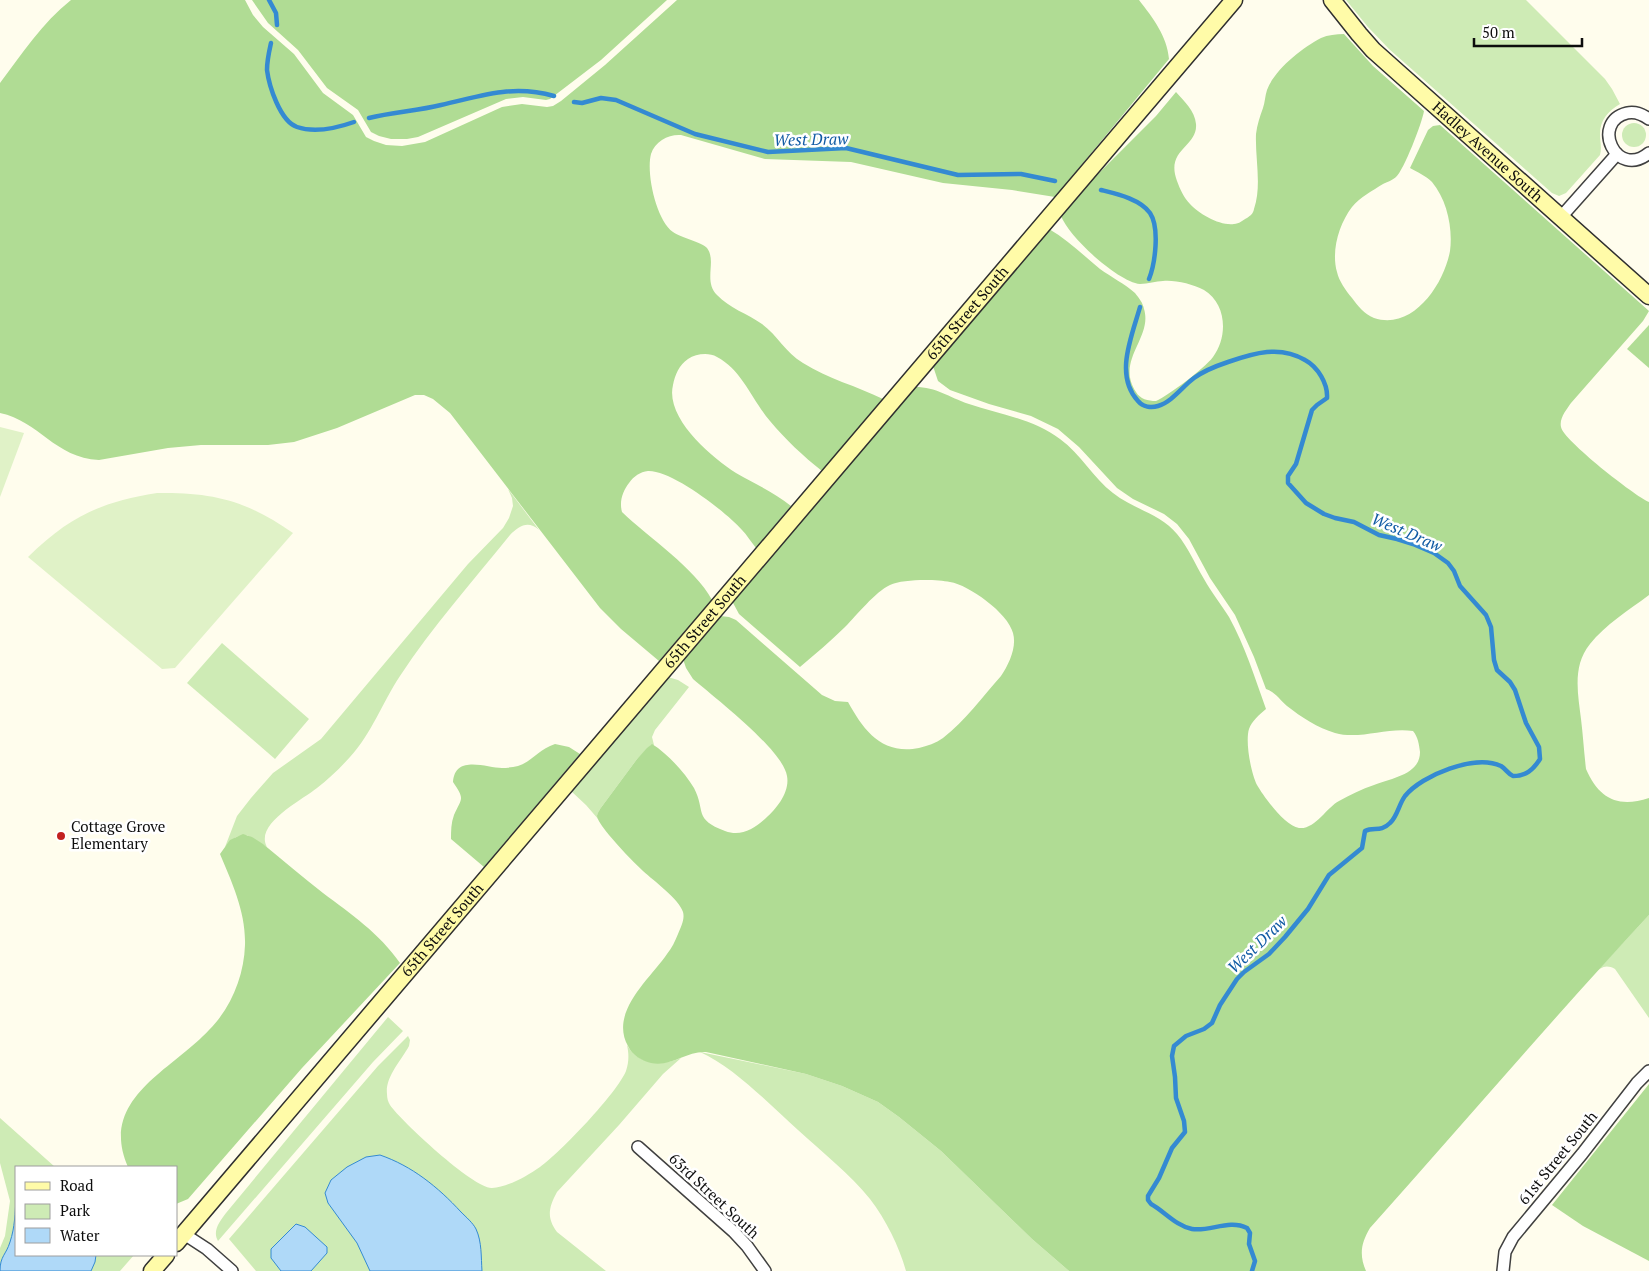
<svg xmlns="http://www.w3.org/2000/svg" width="1649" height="1271" viewBox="0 0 1649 1271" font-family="'PT Serif',serif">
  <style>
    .green { fill: #ceebb5 }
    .forest { fill: #b0dc94 }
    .pitch { fill: #e0f2c7 }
    .water { fill: #afd9f8; stroke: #348ad2 }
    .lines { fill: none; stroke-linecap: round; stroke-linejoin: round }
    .stream { stroke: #348ad2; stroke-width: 4.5 }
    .street-casing { stroke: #404040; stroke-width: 14 }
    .secondary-casing { stroke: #2f2f2f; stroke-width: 19 }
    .street { stroke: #fff; stroke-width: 11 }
    .secondary { stroke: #fffba8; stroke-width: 16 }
    .poi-dot { fill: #c22120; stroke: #fff; stroke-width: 2 }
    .labels { text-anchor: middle; stroke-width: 5; stroke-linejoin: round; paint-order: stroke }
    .street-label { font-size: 15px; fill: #0d0d0d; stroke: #fff }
    .poi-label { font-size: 15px; fill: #0d0d0d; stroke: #fff; text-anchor: start }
    .water-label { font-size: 16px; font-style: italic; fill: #115ba4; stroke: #fff }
  </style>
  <rect width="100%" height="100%" fill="#fffded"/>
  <!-- green -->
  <g class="green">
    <path d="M 1346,0 L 1526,0 L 1605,79 L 1612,89 L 1620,104 C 1608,111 1600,120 1600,134 C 1600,141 1602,148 1600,155 L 1566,193 L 1559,196 L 1552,193 L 1389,49 L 1368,27 Z"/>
    <circle cx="1634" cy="135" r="12"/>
    <path d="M 508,489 L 539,530 C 528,520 519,526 510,535 C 473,581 432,627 400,676 C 382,703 372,733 350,757 C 340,768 329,779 317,788 C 302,800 254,824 267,847 L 247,835 L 236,837 L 225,847 L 237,816 L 251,798 L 273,773 L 321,739 L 468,564 L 503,528 L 509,518 L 513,506 L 512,498 Z"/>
    <path d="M 222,643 L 309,719 L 275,759 L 187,683 Z"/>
    <path d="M 668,677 L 678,680 L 689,687 L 655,730 L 652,737 L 654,745 L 651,745 L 637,759 L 600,809 L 597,815 L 599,820 L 586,805 L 571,791 Z"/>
    <path d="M 1649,915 L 1649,1018 L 1615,969 C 1606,964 1601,967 1594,974 Z"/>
    <path d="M 388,1017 L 403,1031 L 373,1062 L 218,1241 C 212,1231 220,1221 226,1213 Z"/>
    <path d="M 408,1036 L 410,1040 L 409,1046 C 401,1061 385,1077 387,1094 C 387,1098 388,1102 390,1105 C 401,1121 474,1189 492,1188 C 508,1187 527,1176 540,1167 C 561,1152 617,1093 626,1071 C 629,1062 629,1054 627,1045 C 638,1065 662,1066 681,1058 L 663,1074 L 619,1125 L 557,1192 C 549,1207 546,1217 557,1232 L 606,1271 L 256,1271 L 229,1239 L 378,1066 Z"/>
    <path d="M 700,1052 L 806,1074 L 842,1086 L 878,1102 L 899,1117 L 941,1151 L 1032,1239 L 1069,1271 L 906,1271 C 899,1246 886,1220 870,1199 C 850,1174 822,1152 798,1130 C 770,1105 734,1067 700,1052 Z"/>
    <path d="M 0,1118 L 55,1167 L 16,1167 L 16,1255 L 134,1255 L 120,1271 L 0,1271 L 0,1248 L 5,1236 L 10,1201 L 0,1163 Z"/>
  </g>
  <!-- forest -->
  <g class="forest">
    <path d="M 71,0 L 245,0 L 253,15 L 263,27 L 294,54 L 323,93 L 353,115 L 366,137 L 374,141 L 386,145 L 402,146 L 425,142 L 502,107 L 522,104 L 547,107 L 553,106 L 561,101 L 605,65 L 677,0 L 1139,0 C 1153,18 1167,36 1169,59 L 1055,197 L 1012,190 L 943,183 L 851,162 L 765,159 L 681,135 C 669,134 655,141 651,154 C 646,173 656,220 673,232 C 680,237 703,243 707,248 C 717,261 703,281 717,295 C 729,308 748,314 762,324 C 778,336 785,352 803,363 C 828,379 857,386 883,399 L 822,471 C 803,456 785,439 770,421 C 752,400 742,370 717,357 C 708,352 696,354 688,359 C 679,365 675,375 673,385 C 665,418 711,457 736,473 C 755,484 774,492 791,506 L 756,548 C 751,542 747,535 742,530 C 726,512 672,470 648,471 C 640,472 634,476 629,483 C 623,491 619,501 622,512 C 649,538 695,568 712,600 L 659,661 L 621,629 L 600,608 L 450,413 L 433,399 L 424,395 L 415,395 L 337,428 L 294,442 L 268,445 L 201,445 L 168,448 L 99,460 C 55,458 39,421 0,413 L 0,83 C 22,54 42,23 71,0 Z"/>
    <path d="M 252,0 L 667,0 L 601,60 L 550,99 L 546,100 L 523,97 L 506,99 L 418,137 L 407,139 L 391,139 L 379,136 L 371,132 L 358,110 L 327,88 L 298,50 L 268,23 Z"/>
    <path d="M 1344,34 L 1373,66 L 1424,111 C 1422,123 1404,170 1396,177 C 1393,180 1387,182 1383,184 C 1372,191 1360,197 1352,207 C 1339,224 1331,251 1337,272 C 1339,281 1346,291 1352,298 C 1358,306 1364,314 1374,318 C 1413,331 1444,284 1450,251 C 1453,228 1447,200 1432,182 C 1426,176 1417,172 1410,168 L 1428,130 L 1433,126 L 1440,125 L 1649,311 L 1643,321 L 1571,403 C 1567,409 1559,418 1561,427 C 1563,440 1635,496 1649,502 L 1649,595 C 1629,610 1605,625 1590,644 C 1572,666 1578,694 1581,719 C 1583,735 1584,752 1586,769 C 1599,799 1618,808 1649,798 L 1649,915 C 1554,1017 1463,1124 1370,1228 C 1361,1243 1359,1255 1366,1271 L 1069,1271 L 1032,1239 L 941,1151 L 899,1117 L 878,1102 L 842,1086 L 806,1074 L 706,1052 C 686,1051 672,1067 651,1063 C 642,1061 632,1055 628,1046 C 609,1012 650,979 667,954 C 672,948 675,941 678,934 C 681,927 685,919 683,912 C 679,899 654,881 643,871 C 631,860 620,848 609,835 C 606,831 598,822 597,816 C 597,814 599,811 600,809 L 637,759 L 647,748 L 652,744 C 668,754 685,773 694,788 C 706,811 693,819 725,831 C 741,837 754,829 766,818 C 777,808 790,792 787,776 C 783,750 715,698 693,679 L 686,668 L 683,659 L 720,616 L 729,617 L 736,620 L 822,695 L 835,701 L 848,702 C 864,731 882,755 919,748 C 927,746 936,743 943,738 C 965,721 983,696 1001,676 C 1009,664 1017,647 1013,633 C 1008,613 969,585 950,582 C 935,579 903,579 890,585 C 875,592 857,615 845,627 C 831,641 815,654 800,667 L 739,614 L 732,601 L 915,387 C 937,387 948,397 969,404 C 999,414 1034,419 1060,439 C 1081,454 1093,478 1113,493 C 1133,509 1161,514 1177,534 C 1188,547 1195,564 1204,579 C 1211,592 1221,604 1229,617 C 1245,646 1255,678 1266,709 C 1259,715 1252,721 1249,729 C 1245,742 1251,773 1257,785 C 1264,797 1285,826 1299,828 C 1315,830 1327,807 1339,801 C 1350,795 1362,789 1374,785 C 1391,778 1420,775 1420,752 C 1419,744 1418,737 1413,731 C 1387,727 1360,740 1335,733 C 1318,728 1301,717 1287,706 C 1280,700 1275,692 1266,689 L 1254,657 L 1235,615 L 1210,578 L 1189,539 L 1177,524 L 1164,514 L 1133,499 L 1117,488 L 1079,447 L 1058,429 L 1031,416 L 989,404 L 950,390 L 938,381 L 933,366 L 1049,229 C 1068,240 1083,255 1100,269 C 1111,277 1125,284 1135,293 C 1139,298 1143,303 1144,309 C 1153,338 1115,360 1136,392 C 1140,399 1148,401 1156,401 C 1169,395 1204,369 1213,357 C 1228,337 1227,304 1204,290 C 1192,284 1176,280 1163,281 C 1156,281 1148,284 1140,284 C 1118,282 1069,237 1061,216 L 1095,177 L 1156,116 L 1176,92 C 1184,101 1195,111 1196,124 C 1198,147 1165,149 1177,181 C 1180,189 1184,198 1190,204 C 1199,214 1220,226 1234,224 C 1239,224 1243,220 1247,218 C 1251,215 1253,214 1254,209 C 1262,185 1255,159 1256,134 C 1257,125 1260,116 1263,108 C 1265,102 1265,96 1267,90 C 1275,69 1302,48 1321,38 C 1328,35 1336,34 1344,34 Z"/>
    <path d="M 1649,325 L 1649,368 L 1627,349 Z"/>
    <path d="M 555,744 L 569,747 L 580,754 L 484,867 L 451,839 C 451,831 451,823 454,815 C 462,797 465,800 453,782 C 455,754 487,768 502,768 C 507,768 513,767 518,766 C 533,761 539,749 555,744 Z"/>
    <path d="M 243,834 L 252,837 L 263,844 C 283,860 302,877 323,893 C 351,914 379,933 400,963 L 302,1068 L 188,1199 L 176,1204 L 176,1167 L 128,1167 C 98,1099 171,1071 209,1030 C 231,1008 244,976 245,945 C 246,912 232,883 220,854 L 230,840 Z"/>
    <path d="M 1649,1084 L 1649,1261 L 1583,1226 L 1552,1205 Z"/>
  </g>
  <!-- pitch -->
  <g class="pitch">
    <path d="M 0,427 L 24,433 L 0,497 Z"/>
    <path d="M 157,493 C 214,492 247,501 293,533 L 175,668 L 162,669 L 28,557 C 70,516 101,502 157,493 Z"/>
  </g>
  <!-- water -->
  <g class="water">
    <path d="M 380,1155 C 412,1166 438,1187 461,1212 C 466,1217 473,1223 476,1229 C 482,1242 481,1257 482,1271 L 370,1271 L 357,1243 L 328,1203 L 325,1193 L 331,1180 L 347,1167 L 366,1157 Z"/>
    <path d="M 16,1198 L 16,1255 L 96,1255 L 95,1262 L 91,1271 L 0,1271 C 0,1256 6,1255 10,1242 C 15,1227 15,1213 16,1198 Z"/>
    <path d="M 296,1224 L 305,1227 L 327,1247 L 327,1253 L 311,1271 L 281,1271 L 271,1258 L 271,1249 Z"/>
  </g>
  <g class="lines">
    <!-- stream -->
    <g class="stream">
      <path d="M 269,0 L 276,13 L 277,25"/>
      <path d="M 271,43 C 269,52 267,60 267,70 C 269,86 280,121 297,127 C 314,133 337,128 354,122"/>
      <path d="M 574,102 L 582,103 L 601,98 L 616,100 L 695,134 L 768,152 L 846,148 L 958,175 L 1021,174 L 1055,181"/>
      <path d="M 369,118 C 393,112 417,111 441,105 C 482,96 512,84 554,96"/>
      <path d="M 1101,190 C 1117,194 1140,199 1150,213 C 1160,228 1155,264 1149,279"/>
      <path d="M 1140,307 C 1132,336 1114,375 1138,401 C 1143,407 1151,408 1158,406 C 1172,402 1183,386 1194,378 C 1205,370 1216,366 1228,362 C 1254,353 1280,345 1305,360 C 1318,367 1328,384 1327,398 L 1317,405 L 1312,410 L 1296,464 L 1288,476 L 1288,483 L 1306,503 L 1324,514 L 1335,518 L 1354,522 L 1379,535 L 1397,539 L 1413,544 L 1434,553 L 1448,563 L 1454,571 L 1460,586 L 1486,615 L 1491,627 L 1494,660 L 1497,670 L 1510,682 L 1515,690 L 1526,723 L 1539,747 L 1540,759 C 1533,770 1526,776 1513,776 C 1508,774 1506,769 1501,766 C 1475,754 1422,775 1405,796 C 1399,804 1397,817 1390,823 C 1380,833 1374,826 1365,831 L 1362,848 L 1329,875 L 1308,909 L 1285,937 L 1269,954 L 1244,972 L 1237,979 L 1220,1005 L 1212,1023 L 1204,1029 L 1186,1036 L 1174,1046 L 1172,1056 L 1175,1077 L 1176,1098 L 1184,1121 L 1185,1132 L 1172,1148 L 1159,1178 L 1148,1196 L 1148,1200 L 1151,1204 C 1164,1211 1176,1226 1192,1229 C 1210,1232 1229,1219 1247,1228 L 1250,1233 L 1249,1244 L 1255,1261 L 1252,1271"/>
    </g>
    <!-- street casing -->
    <g class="street-casing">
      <g id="street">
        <path d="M 1649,119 C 1642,114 1635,111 1627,113 C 1590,122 1616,180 1649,153"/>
        <path d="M 1561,217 L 1617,154"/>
        <path d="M 638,1147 L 734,1232 L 747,1246 L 765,1271"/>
        <path d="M 184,1234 L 207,1249 L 232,1271"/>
        <path d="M 1503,1271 L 1505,1252 L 1513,1237 L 1582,1154 L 1637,1083 L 1649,1071"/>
      </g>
    </g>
    <!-- secondary casing -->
    <g class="secondary-casing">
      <g id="secondary">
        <path id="s1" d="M 1332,0 L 1359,34 L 1373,50 L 1649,296"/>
        <path id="s2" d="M 176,1243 L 1234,0"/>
        <path d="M 152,1271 L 166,1255"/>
      </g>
    </g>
    <!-- street -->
    <use href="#street" class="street"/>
    <!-- secondary -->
    <use href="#secondary" class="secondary"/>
  </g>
  <!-- markers -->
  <circle class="poi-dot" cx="61" cy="836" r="5"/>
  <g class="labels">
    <!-- street labels -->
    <g class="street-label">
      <text dy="5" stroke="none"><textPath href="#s1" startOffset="218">Hadley Avenue South</textPath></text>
      <text dy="5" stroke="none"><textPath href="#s2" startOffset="1221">65th Street South</textPath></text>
      <text dy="5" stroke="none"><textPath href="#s2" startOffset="816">65th Street South</textPath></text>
      <text dy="5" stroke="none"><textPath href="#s2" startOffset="411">65th Street South</textPath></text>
      <text transform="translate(1558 1158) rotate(-51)" y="5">61st Street South</text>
      <text transform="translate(714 1196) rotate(43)" y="5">63rd Street South</text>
    </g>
    <!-- poi labels -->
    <g class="poi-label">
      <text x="71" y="832">Cottage Grove<tspan x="71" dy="17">Elementary</tspan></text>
    </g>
    <!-- water labels -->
    <g class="water-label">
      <text transform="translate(811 139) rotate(-1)" y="6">West Draw</text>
      <text transform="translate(1407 532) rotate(23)" y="6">West Draw</text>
      <text transform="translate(1257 944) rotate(-44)" y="6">West Draw</text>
    </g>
  </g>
  <!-- legend -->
  <rect x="15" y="1166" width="162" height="90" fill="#ffffff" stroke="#9e9e9e"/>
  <rect x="25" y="1182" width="25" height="8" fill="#fffba8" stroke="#9e9e9e"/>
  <text x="60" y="1191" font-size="15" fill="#0d0d0d">Road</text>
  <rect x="25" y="1204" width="25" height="15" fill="#ceebb5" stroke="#9e9e9e"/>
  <text x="60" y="1216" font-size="15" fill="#0d0d0d">Park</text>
  <rect x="25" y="1228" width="25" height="15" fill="#afd9f8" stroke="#9e9e9e"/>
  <text x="60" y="1241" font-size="15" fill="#0d0d0d">Water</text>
  <!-- scale -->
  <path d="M1474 38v8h108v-8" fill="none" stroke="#0d0d0d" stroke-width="2.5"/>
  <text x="1482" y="38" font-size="15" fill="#0d0d0d" stroke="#ffffff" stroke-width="4" paint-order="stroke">50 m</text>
</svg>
